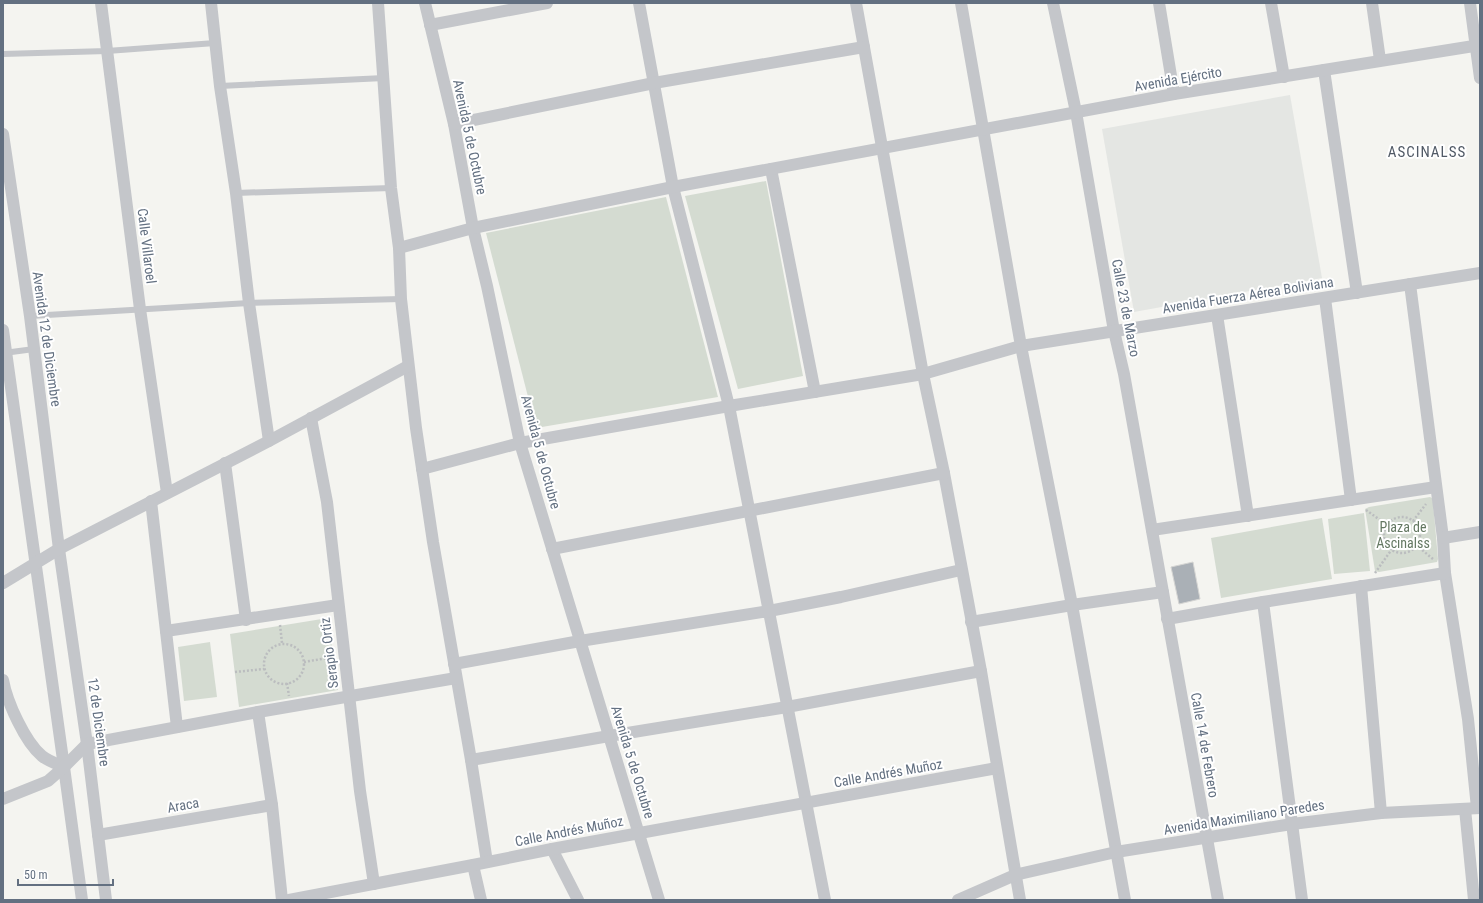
<svg xmlns="http://www.w3.org/2000/svg" width="1483" height="903" viewBox="0 0 1483 903" font-family="'Roboto Condensed',sans-serif">
  <style>
    .built { fill: #e4e6e3 }
    .green { fill: #d4dbd1 }
    .building { fill: #aab0b6; stroke: #d5d5d3 }
    .lines { fill: none; stroke-linecap: round; stroke-linejoin: round }
    .path { stroke: #bbbdbf; stroke-width: 2.5; stroke-dasharray: 2 2; stroke-linecap: butt }
    .lane { stroke: #c4c6ca; stroke-width: 6 }
    .street { stroke: #c4c6ca; stroke-width: 12 }
    .labels { text-anchor: middle; stroke-width: 4; stroke-linejoin: round; paint-order: stroke }
    .street-label { font-size: 14px; fill: #637081; stroke: #fff }
    .park-label { font-size: 14px; fill: #647862; stroke: #fff }
    .neighbourhood-label { font-size: 15px; letter-spacing: 1px; fill: #515a66; stroke: #fff }
  </style>
  <rect width="100%" height="100%" fill="#f4f4f0"/>
  <!-- built -->
  <path class="built" d="M 1290,95 L 1322,278 L 1134,312 L 1102,129 Z"/>
  <!-- green -->
  <g class="green">
    <path d="M 766,181 L 803,376 L 738,389 L 685,196 Z"/>
    <path d="M 666,197 L 718,397 L 536,428 L 486,233 Z"/>
    <path d="M 1430,497 L 1432,498 L 1433,502 L 1438,559 L 1437,562 L 1379,572 L 1375,571 L 1365,509 L 1369,507 Z"/>
    <path d="M 1364,513 L 1370,571 L 1334,574 L 1328,519 Z"/>
    <path d="M 1322,518 L 1332,579 L 1221,598 L 1211,538 Z"/>
    <path d="M 328,618 L 338,690 L 239,707 L 230,634 Z"/>
    <path d="M 210,642 L 217,697 L 184,701 L 178,647 Z"/>
  </g>
  <!-- building -->
  <path class="building" d="M 1193,562 L 1200,599 L 1179,604 L 1171,567 Z"/>
  <g class="lines">
    <!-- path -->
    <g class="path">
      <path d="M 1366,510 L 1387,525"/>
      <circle cx="1402" cy="535" r="18"/>
      <path d="M 1413,521 L 1426,504"/>
      <path d="M 1416,545 L 1433,559"/>
      <path d="M 1375,573 L 1392,549"/>
      <path d="M 280,625 L 282,643"/>
      <circle cx="284" cy="664" r="20"/>
      <path d="M 304,662 L 333,657"/>
      <path d="M 235,672 L 264,669"/>
      <path d="M 287,683 L 289,696"/>
    </g>
    <!-- lane -->
    <g class="lane">
      <path d="M 3,54 L 107,51 L 215,43"/>
      <path d="M 220,86 L 384,78"/>
      <path d="M 236,193 L 391,188"/>
      <path d="M 30,316 L 249,303 L 401,299"/>
      <path d="M 4,353 L 34,349"/>
    </g>
    <!-- street -->
    <g class="street">
      <path d="M 101,3 L 140,309 L 167,493"/>
      <path d="M 211,3 L 220,86 L 236,193 L 249,303 L 269,441"/>
      <path d="M 378,3 L 391,188 L 399,248 L 401,299 L 416,428 L 433,542 L 471,760 L 487,862"/>
      <path d="M 425,3 L 454,124 L 473,228 L 487,286 L 520,443 L 659,900"/>
      <path d="M 639,3 L 673,187 L 729,406 L 825,900"/>
      <path d="M 856,3 L 923,374 L 944,473 L 981,671 L 1020,900"/>
      <path d="M 961,3 L 1021,346 L 1072,605 L 1125,900"/>
      <path d="M 1053,3 L 1076,112 L 1114,331 L 1124,374 L 1218,900"/>
      <path d="M 1159,3 L 1174,94"/>
      <path d="M 1271,3 L 1284,77"/>
      <path d="M 1372,3 L 1380,60"/>
      <path d="M 1470,3 L 1480,78"/>
      <path d="M 430,25 L 547,3"/>
      <path d="M 1324,70 L 1357,293"/>
      <path d="M 454,124 L 654,83 L 864,47"/>
      <path d="M 3,134 L 30,316 L 59,549 L 87,744 L 106,900"/>
      <path d="M 771,169 L 815,392"/>
      <path d="M 399,248 L 473,228 L 673,187 L 1174,94 L 1480,45"/>
      <path d="M 1410,284 L 1443,538 L 1445,573 L 1468,719 L 1477,808"/>
      <path d="M 1325,298 L 1351,500"/>
      <path d="M 1217,315 L 1248,516"/>
      <path d="M 3,330 L 64,767 L 82,900"/>
      <path d="M 311,418 L 327,502 L 360,791 L 374,884"/>
      <path d="M 225,463 L 246,620"/>
      <path d="M 422,469 L 520,443 L 729,406 L 923,374 L 1021,346 L 1480,273"/>
      <path d="M 151,501 L 177,727"/>
      <path d="M 1152,530 L 1436,487"/>
      <path d="M 1443,538 L 1480,532"/>
      <path d="M 552,549 L 944,473"/>
      <path d="M 3,583 L 59,549 L 269,441 L 408,366"/>
      <path d="M 1361,586 L 1381,813"/>
      <path d="M 1263,602 L 1302,900"/>
      <path d="M 1167,619 L 1263,602 L 1445,573"/>
      <path d="M 971,622 L 1072,605 L 1163,592"/>
      <path d="M 166,631 L 338,605"/>
      <path d="M 454,664 L 580,641 L 769,611 L 841,597 L 961,570"/>
      <path d="M 3,680 C 7,702 25,742 42,756 C 48,761 57,764 64,767"/>
      <path d="M 258,712 L 272,805 L 282,900"/>
      <path d="M 471,760 L 609,736 L 787,707 L 981,671"/>
      <path d="M 3,799 L 48,781 L 64,767 L 87,744 L 258,712 L 456,678"/>
      <path d="M 1465,809 L 1474,900"/>
      <path d="M 98,835 L 272,805"/>
      <path d="M 552,849 L 578,900"/>
      <path d="M 473,865 L 481,900"/>
      <path d="M 289,900 L 473,865 L 552,849 L 997,768"/>
      <path d="M 958,900 L 1015,875 L 1116,852 L 1292,824 L 1381,813 L 1480,808"/>
    </g>
  </g>
  <g class="labels">
    <!-- street labels -->
    <g class="street-label">
      <text transform="translate(1178 79) rotate(-10)" y="5">Avenida Ejército</text>
      <text transform="translate(470 137) rotate(78)" y="5">Avenida 5 de Octubre</text>
      <text transform="translate(147 246) rotate(83)" y="5">Calle Villaroel</text>
      <text transform="translate(1248 295) rotate(-9)" y="5">Avenida Fuerza Aérea Boliviana</text>
      <text transform="translate(1126 308) rotate(79)" y="5">Calle 23 de Marzo</text>
      <text transform="translate(47 339) rotate(82)" y="5">Avenida 12 de Diciembre</text>
      <text transform="translate(541 452) rotate(75)" y="5">Avenida 5 de Octubre</text>
      <text transform="translate(329 653) rotate(-97)" y="5">Serapio Ortiz</text>
      <text transform="translate(99 722) rotate(82)" y="5">12 de Diciembre</text>
      <text transform="translate(1205 745) rotate(80)" y="5">Calle 14 de Febrero</text>
      <text transform="translate(633 762) rotate(73)" y="5">Avenida 5 de Octubre</text>
      <text transform="translate(888 773) rotate(-10)" y="5">Calle Andrés Muñoz</text>
      <text transform="translate(183 805) rotate(-10)" y="5">Araca</text>
      <text transform="translate(1244 817) rotate(-9)" y="5">Avenida Maximiliano Paredes</text>
      <text transform="translate(569 831) rotate(-11)" y="5">Calle Andrés Muñoz</text>
    </g>
    <!-- park labels -->
    <g class="park-label">
      <text x="1403" y="532">Plaza de<tspan x="1403" dy="16">Ascinalss</tspan></text>
    </g>
    <!-- neighbourhood labels -->
    <g class="neighbourhood-label">
      <text x="1427" y="157">ASCINALSS</text>
    </g>
  </g>
  <!-- border -->
  <rect width="1483" height="903" fill="none" stroke="#637081" stroke-width="8"/>
  <!-- scale -->
  <path d="M18 879v6h95v-6" fill="none" stroke="#637081" stroke-width="2"/>
  <text x="24" y="879" font-size="12" fill="#637081" stroke="#ffffff" stroke-width="3" paint-order="stroke">50 m</text>
</svg>
